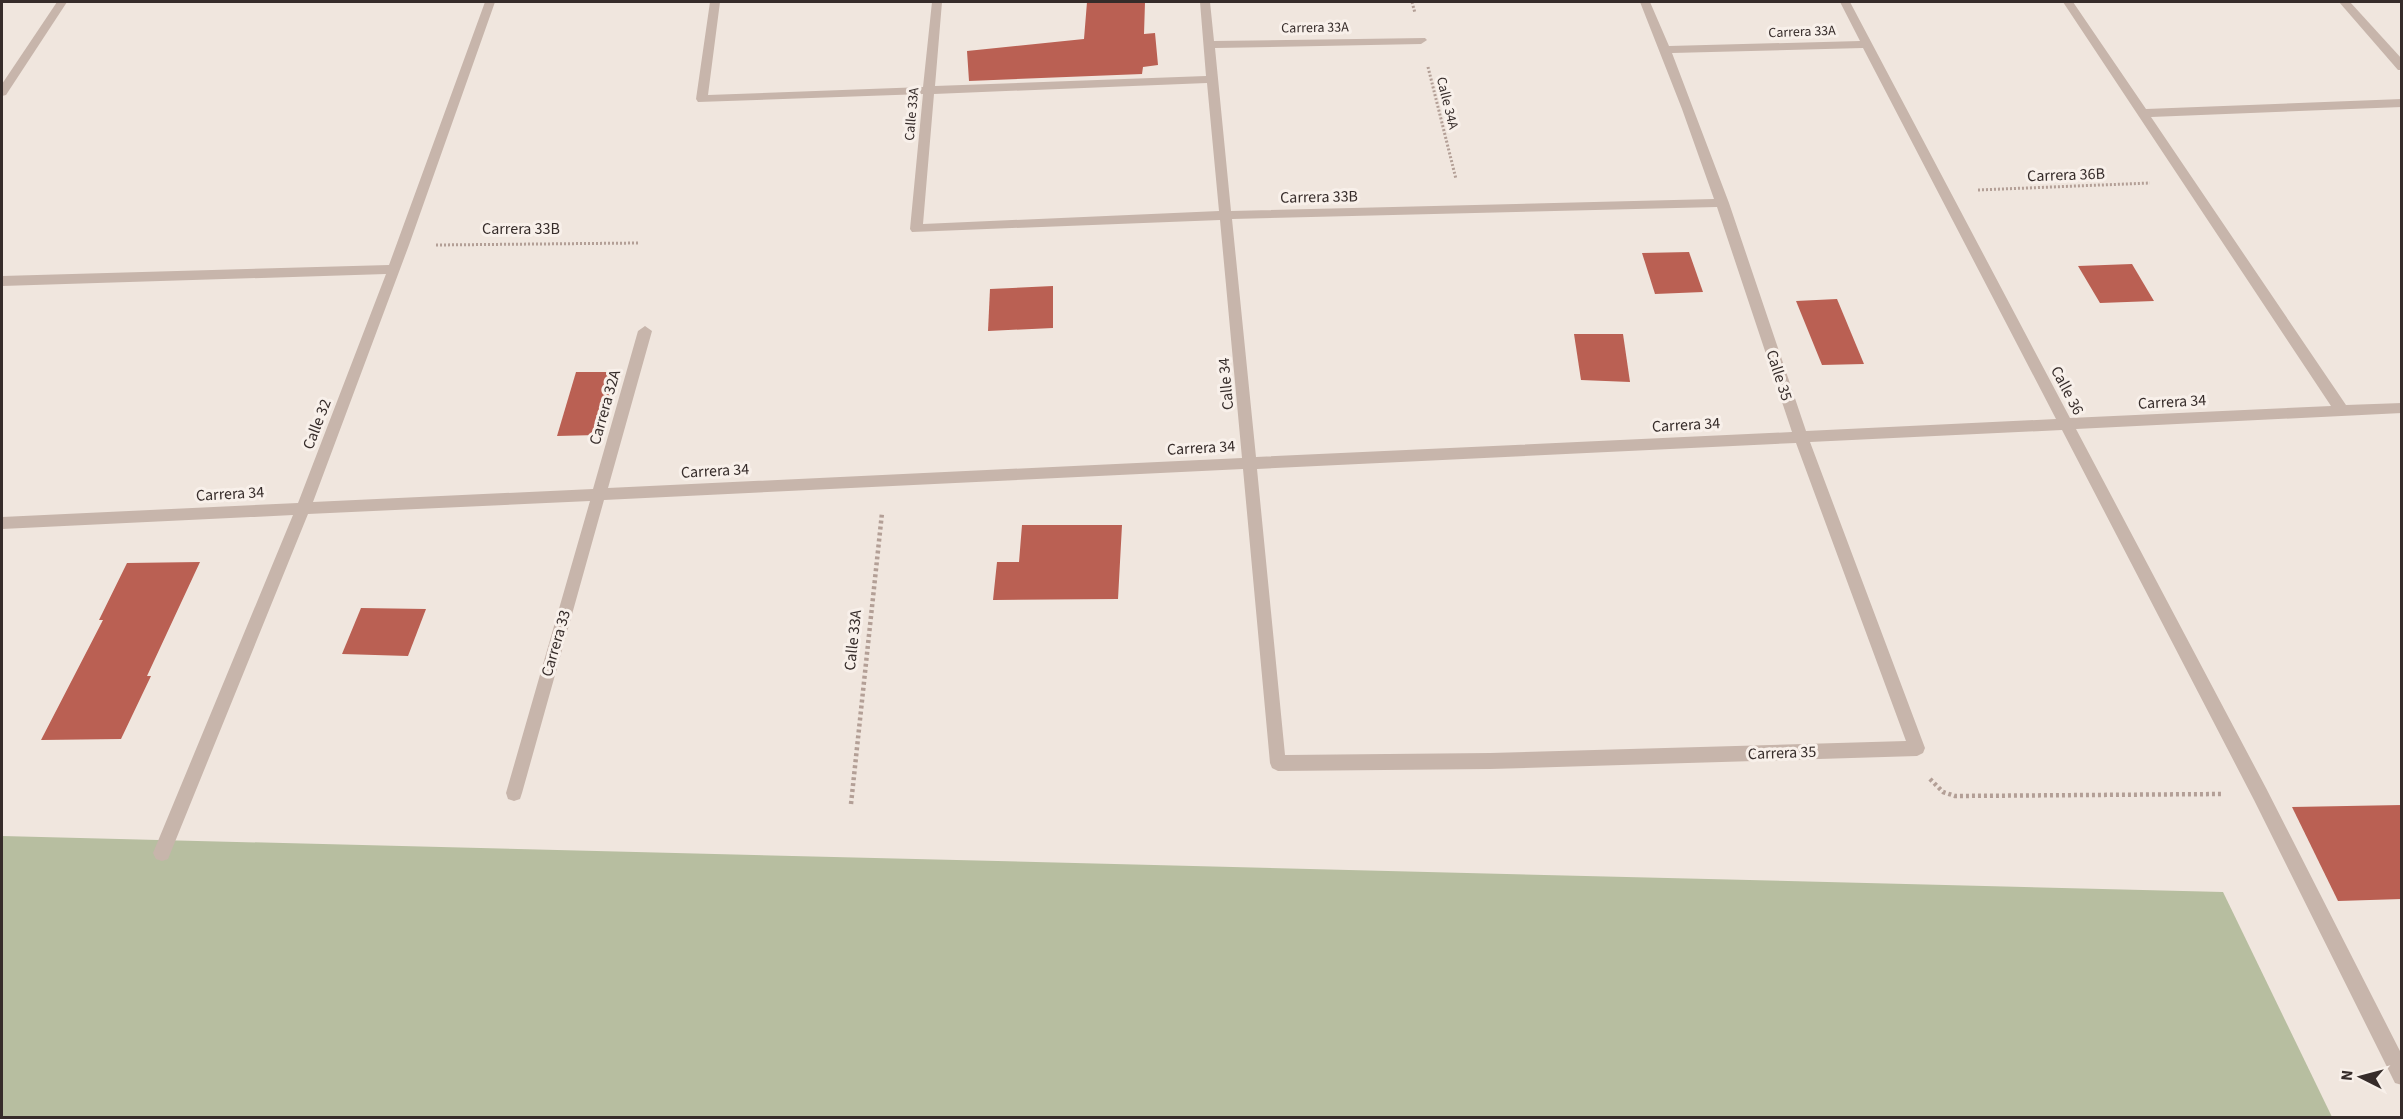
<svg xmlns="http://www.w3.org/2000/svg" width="2403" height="1119" viewBox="0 0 2403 1119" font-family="'Source Sans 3',sans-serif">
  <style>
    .green { fill: #b7bea0 }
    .building { fill: #ba6053 }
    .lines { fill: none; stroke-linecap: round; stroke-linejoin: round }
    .path-far1 { stroke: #b39f96; stroke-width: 3; stroke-dasharray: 2 2; stroke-linecap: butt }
    .path { stroke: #b39f96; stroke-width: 4.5; stroke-dasharray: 3 3; stroke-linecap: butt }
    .minor { fill: #c7b5ab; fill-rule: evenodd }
    .labels { text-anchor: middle; stroke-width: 6; stroke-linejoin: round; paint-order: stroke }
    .far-street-label { font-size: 14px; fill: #362c2a; stroke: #f8f0ea }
    .street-label { font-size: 16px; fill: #362c2a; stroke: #f8f0ea }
  </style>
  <rect width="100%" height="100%" fill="#f0e6de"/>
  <!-- green -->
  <path class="green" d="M 2,836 L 2223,892 L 2332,1117 L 2,1118 Z"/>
  <!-- building -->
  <g class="building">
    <path d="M 1087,2 L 1145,2 L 1144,34 L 1155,33 L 1158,65 L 1143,67 L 1142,74 L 969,81 L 967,51 L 1084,39 Z"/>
    <path d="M 1689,252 L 1703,292 L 1655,294 L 1642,253 Z"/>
    <path d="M 2132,264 L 2154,301 L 2100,303 L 2078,266 Z"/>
    <path d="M 1053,286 L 1053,328 L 988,331 L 990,289 Z"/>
    <path d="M 1837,299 L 1864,364 L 1822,365 L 1796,301 Z"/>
    <path d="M 1574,334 L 1623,334 L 1630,382 L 1581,380 Z"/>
    <path d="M 576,372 L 618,372 L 597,435 L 557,436 Z"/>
    <path d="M 1022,525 L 1122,525 L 1118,599 L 993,600 L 997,562 L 1019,562 Z"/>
    <path d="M 200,562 L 147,676 L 151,676 L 121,739 L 41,740 L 103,620 L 99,620 L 127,563 Z"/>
    <path d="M 361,608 L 426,609 L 408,656 L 342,654 Z"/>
    <path d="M 2402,805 L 2402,899 L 2338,901 L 2292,807 Z"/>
  </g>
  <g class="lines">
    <!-- path-far1 -->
    <g class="path-far1">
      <path d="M 1412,2 L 1415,13"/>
      <path d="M 1428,67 L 1456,179"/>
      <path d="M 1978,190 L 2150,183"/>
      <path d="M 436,245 L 639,243"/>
    </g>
    <!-- path -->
    <g class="path">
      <path d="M 1930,779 L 1943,792 L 1955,796 L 2223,794"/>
      <path d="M 851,804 L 882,513"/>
    </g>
    <!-- minor -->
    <g class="minor">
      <path d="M 57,2 L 67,2 L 6,95 L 2,96 L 2,84 Z"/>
      <path d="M 485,2 L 495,2 L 409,245 L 313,502 L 593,489 L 638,331 L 645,326 L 652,331 L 608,488 L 1242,458 L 1220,220 L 912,232 L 910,229 L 923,94 L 698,102 L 696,99 L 710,2 L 720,2 L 708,95 L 923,87 L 932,2 L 942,2 L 935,86 L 1206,76 L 1200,2 L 1210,2 L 1214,41 L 1425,38 L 1427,40 L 1421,44 L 1215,48 L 1231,211 L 1714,199 L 1682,109 L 1640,2 L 1650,2 L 1669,46 L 1860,41 L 1840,2 L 1850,2 L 2070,418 L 2331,406 L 2063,2 L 2073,2 L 2146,109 L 2402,99 L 2402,107 L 2151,117 L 2346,405 L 2402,403 L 2402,413 L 2076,429 L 2266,788 L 2402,1055 L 2402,1085 L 2395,1083 L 2254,800 L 2062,430 L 1810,442 L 1925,748 L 1923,753 L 1917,756 L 1490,769 L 1278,771 L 1272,768 L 1270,763 L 1243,469 L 604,500 L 522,793 L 520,799 L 514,801 L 508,799 L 506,793 L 590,501 L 308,514 L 168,859 L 162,861 L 156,859 L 153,853 L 293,515 L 2,529 L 2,517 L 298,503 L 386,274 L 2,286 L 2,276 L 389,265 ZM 1863,48 L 2056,419 L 1806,431 L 1729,203 L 1672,53 ZM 1207,83 L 1219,211 L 923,224 L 934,94 ZM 1717,207 L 1792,432 L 1256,457 L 1232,219 ZM 1796,443 L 1906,741 L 1490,753 L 1285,755 L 1257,469 Z"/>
      <path d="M 2339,2 L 2350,2 L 2402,59 L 2402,70 L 2398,70 Z"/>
    </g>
  </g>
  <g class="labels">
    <!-- far-street labels -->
    <g class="far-street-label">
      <text transform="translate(1315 27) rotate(-1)" y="5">Carrera 33A</text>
      <text transform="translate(1802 31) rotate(-2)" y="5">Carrera 33A</text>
      <text transform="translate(1448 103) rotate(76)" y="5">Calle 34A</text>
      <text transform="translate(911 114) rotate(-85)" y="5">Calle 33A</text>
    </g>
    <!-- street labels -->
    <g class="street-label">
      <text transform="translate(2066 174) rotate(-2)" y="6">Carrera 36B</text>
      <text transform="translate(1319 196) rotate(-1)" y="6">Carrera 33B</text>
      <text x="521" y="234">Carrera 33B</text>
      <text transform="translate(1780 375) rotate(72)" y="6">Calle 35</text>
      <text transform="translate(1225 384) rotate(-95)" y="6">Calle 34</text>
      <text transform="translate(2068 390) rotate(62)" y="6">Calle 36</text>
      <text transform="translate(2172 401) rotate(-3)" y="6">Carrera 34</text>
      <text transform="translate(604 407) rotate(-74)" y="6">Carrera 32A</text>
      <text transform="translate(316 424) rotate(-69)" y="6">Calle 32</text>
      <text transform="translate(1686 424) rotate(-3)" y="6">Carrera 34</text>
      <text transform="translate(1201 447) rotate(-3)" y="6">Carrera 34</text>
      <text transform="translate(715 470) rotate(-3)" y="6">Carrera 34</text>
      <text transform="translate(230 493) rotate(-3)" y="6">Carrera 34</text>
      <text transform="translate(852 640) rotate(-84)" y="6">Calle 33A</text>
      <text transform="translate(555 643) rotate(-74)" y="6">Carrera 33</text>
      <text transform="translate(1782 752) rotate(-2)" y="6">Carrera 35</text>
    </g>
  </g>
  <!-- border -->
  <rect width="2403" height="1119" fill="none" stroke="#362c2a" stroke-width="6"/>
  <!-- north arrow -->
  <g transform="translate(2361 1077) rotate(276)" stroke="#f8f0ea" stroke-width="4.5" paint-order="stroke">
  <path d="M0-4.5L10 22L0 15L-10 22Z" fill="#362c2a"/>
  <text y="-9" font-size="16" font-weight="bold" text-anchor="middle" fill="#362c2a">N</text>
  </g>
</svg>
